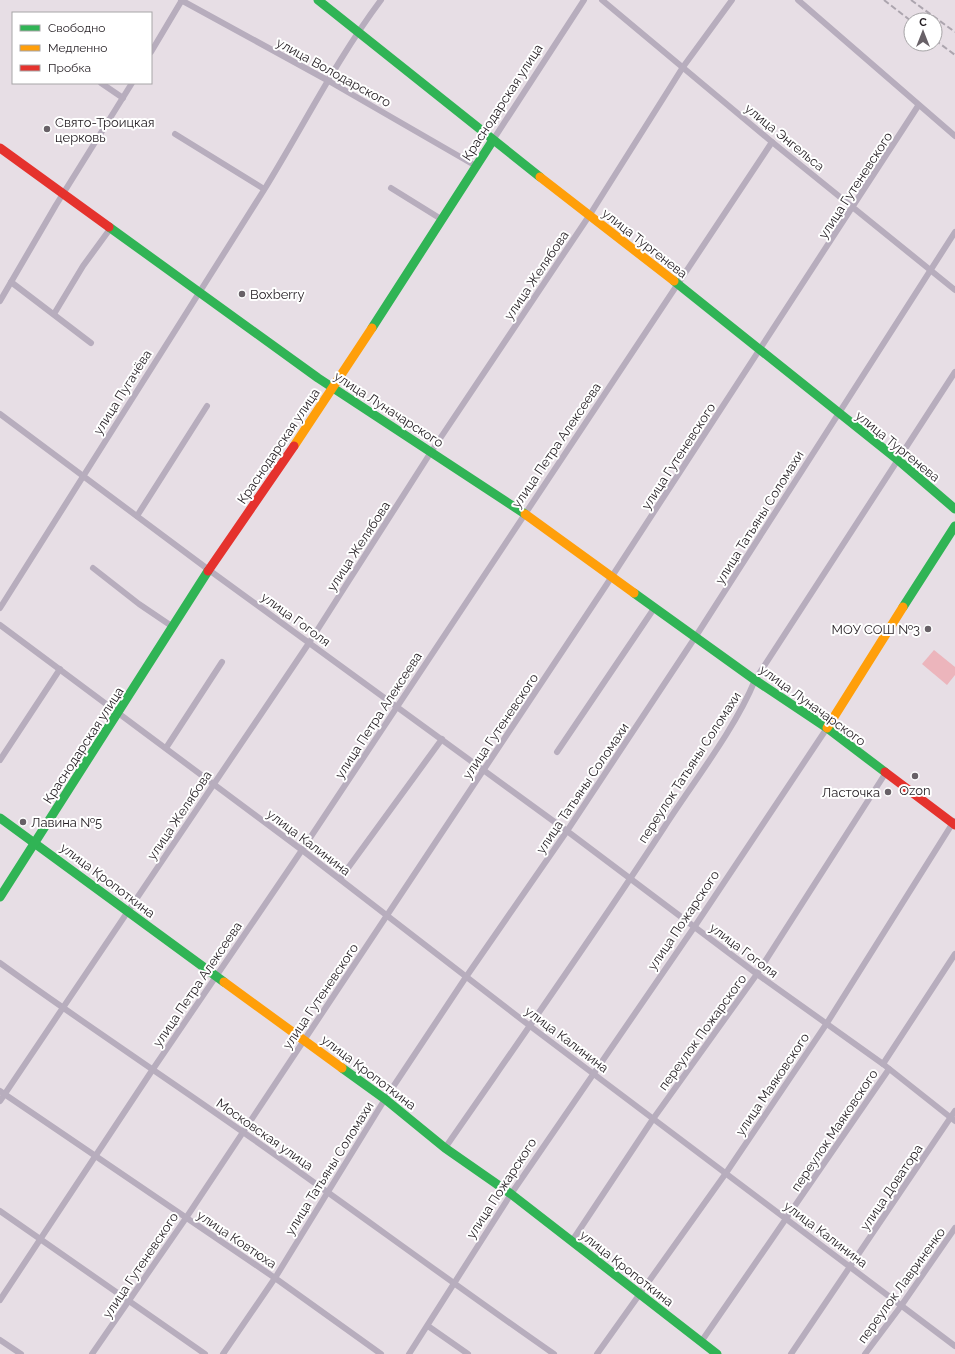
<svg xmlns="http://www.w3.org/2000/svg" width="955" height="1354" viewBox="0 0 955 1354" font-family="Raleway,sans-serif">
  <style>
    .pitch { fill: #ecb5bc }
    .lines { fill: none; stroke-linecap: round; stroke-linejoin: round }
    .street { stroke: #b7adbd; stroke-width: 6 }
    .fast { stroke: #30b455; stroke-width: 9 }
    .slow { stroke: #ff9f0a; stroke-width: 9 }
    .jam { stroke: #e5322d; stroke-width: 9 }
    .rail { stroke: #aca5ae; stroke-width: 2; stroke-dasharray: 6 3; stroke-linecap: butt }
    .poi-dot { fill: #686167; stroke: #fff; stroke-width: 1.5 }
    .labels { text-anchor: middle; stroke-width: 4; stroke-linejoin: round; paint-order: stroke }
    .street-label { font-size: 13px; fill: #241e23; stroke: #fff }
    .poi-label { font-size: 13px; fill: #241e23; stroke: #fff; text-anchor: start }
  </style>
  <rect width="100%" height="100%" fill="#e7dee5"/>
  <!-- pitch -->
  <path class="pitch" d="M 934,650 L 955,667 L 955,675 L 947,685 L 922,664 Z"/>
  <g class="lines">
    <!-- street -->
    <g class="street">
      <path d="M 181,0 L 327,80 L 476,166"/>
      <path d="M 602,0 L 772,142 L 955,290"/>
      <path d="M 798,0 L 955,136"/>
      <path d="M 151,52 L 182,0"/>
      <path d="M 101,83 L 123,98"/>
      <path d="M 175,134 L 264,189"/>
      <path d="M 493,140 L 584,0"/>
      <path d="M 391,188 L 441,219"/>
      <path d="M 11,282 L 91,343"/>
      <path d="M 0,301 L 56,205 L 132,83"/>
      <path d="M 54,314 L 83,266 L 110,229"/>
      <path d="M 0,414 L 209,570 L 567,831 L 757,974 L 883,1064 L 955,1121"/>
      <path d="M 137,516 L 207,406"/>
      <path d="M 93,568 L 139,604 L 173,627"/>
      <path d="M 0,608 C 87,468 177,330 264,190 C 303,127 336,60 381,0"/>
      <path d="M 0,625 L 302,850 L 530,1026 L 955,1346"/>
      <path d="M 166,748 L 222,662"/>
      <path d="M 557,752 L 655,607"/>
      <path d="M 0,760 L 60,669"/>
      <path d="M 340,879 L 442,739"/>
      <path d="M 0,963 C 80,1021 162,1075 243,1132 C 347,1205 449,1281 554,1354"/>
      <path d="M 883,1064 L 955,954"/>
      <path d="M 0,1091 L 275,1278 L 381,1354"/>
      <path d="M 0,1101 L 309,643 L 431,452 L 589,216 L 683,67 L 732,0"/>
      <path d="M 445,1148 C 519,1041 594,935 665,826 C 694,781 735,729 755,680 L 955,372"/>
      <path d="M 0,1211 L 205,1354"/>
      <path d="M 572,1241 L 653,1119 L 757,974 L 885,774"/>
      <path d="M 0,1300 L 153,1069 L 302,850 L 772,142"/>
      <path d="M 428,1326 L 468,1354"/>
      <path d="M 0,1340 L 21,1354"/>
      <path d="M 701,1342 L 889,1069"/>
      <path d="M 92,1354 L 186,1218 L 607,584 L 918,106"/>
      <path d="M 223,1354 L 275,1278 L 385,1099 L 466,977 L 567,831 L 696,636 L 955,232"/>
      <path d="M 409,1354 L 511,1194 L 695,926 L 827,728"/>
      <path d="M 597,1354 L 726,1173 L 827,1023 L 954,821"/>
      <path d="M 791,1354 L 955,1111"/>
      <path d="M 865,1354 L 901,1306 L 955,1228"/>
    </g>
    <!-- fast -->
    <g class="fast">
      <path d="M 318,0 L 540,177"/>
      <path d="M 109,227 L 318,378 L 525,514"/>
      <path d="M 674,281 L 898,460 L 955,509"/>
      <path d="M 372,328 L 493,140"/>
      <path d="M 634,593 L 755,680 L 827,728 L 885,772"/>
      <path d="M 903,607 L 955,526"/>
      <path d="M 0,818 L 224,982"/>
      <path d="M 0,897 L 208,571"/>
      <path d="M 342,1068 L 385,1099 L 445,1148 L 511,1194 L 717,1354"/>
    </g>
    <!-- slow -->
    <g class="slow">
      <path d="M 540,177 L 674,281"/>
      <path d="M 294,446 L 372,328"/>
      <path d="M 525,514 L 634,593"/>
      <path d="M 827,728 L 903,607"/>
      <path d="M 224,982 L 342,1068"/>
    </g>
    <!-- jam -->
    <g class="jam">
      <path d="M 0,148 L 109,227"/>
      <path d="M 208,571 L 294,446"/>
      <path d="M 885,772 L 955,825"/>
    </g>
    <!-- rail -->
    <g class="rail">
      <path d="M 884,0 L 911,21"/>
      <path d="M 911,0 L 955,32"/>
      <path d="M 935,40 L 955,55"/>
    </g>
  </g>
  <!-- markers -->
  <g class="poi-dot">
    <circle cx="47" cy="129" r="4"/>
    <circle cx="242" cy="294" r="4"/>
    <circle cx="928" cy="629" r="4"/>
    <circle cx="915" cy="776" r="4"/>
    <circle cx="888" cy="792" r="4"/>
    <circle cx="23" cy="822" r="4"/>
  </g>
  <g class="labels">
    <!-- street labels -->
    <g class="street-label">
      <text transform="translate(334 72) rotate(29)" y="5">улица Володарского</text>
      <text transform="translate(502 102) rotate(-57)" y="5">Краснодарская улица</text>
      <text transform="translate(785 137) rotate(39)" y="5">улица Энгельса</text>
      <text transform="translate(855 185) rotate(-57)" y="5">улица Гутеневского</text>
      <text transform="translate(645 243) rotate(38)" y="5">улица Тургенева</text>
      <text transform="translate(536 275) rotate(-56)" y="5">улица Желябова</text>
      <text transform="translate(122 392) rotate(-58)" y="5">улица Пугачёва</text>
      <text transform="translate(389 409) rotate(33)" y="5">улица Луначарского</text>
      <text transform="translate(556 445) rotate(-56)" y="5">улица Петра Алексеева</text>
      <text transform="translate(278 446) rotate(-56)" y="5">Краснодарская улица</text>
      <text transform="translate(898 446) rotate(39)" y="5">улица Тургенева</text>
      <text transform="translate(678 456) rotate(-57)" y="5">улица Гутеневского</text>
      <text transform="translate(759 517) rotate(-58)" y="5">улица Татьяны Соломахи</text>
      <text transform="translate(358 546) rotate(-57)" y="5">улица Желябова</text>
      <text transform="translate(296 619) rotate(36)" y="5">улица Гоголя</text>
      <text transform="translate(813 705) rotate(36)" y="5">улица Луначарского</text>
      <text transform="translate(378 715) rotate(-57)" y="5">улица Петра Алексеева</text>
      <text transform="translate(500 726) rotate(-56)" y="5">улица Гутеневского</text>
      <text transform="translate(83 745) rotate(-57)" y="5">Краснодарская улица</text>
      <text transform="translate(689 767) rotate(-57)" y="5">переулок Татьяны Соломахи</text>
      <text transform="translate(582 788) rotate(-56)" y="5">улица Татьяны Соломахи</text>
      <text transform="translate(179 815) rotate(-56)" y="5">улица Желябова</text>
      <text transform="translate(309 842) rotate(37)" y="5">улица Калинина</text>
      <text transform="translate(108 880) rotate(37)" y="5">улица Кропоткина</text>
      <text transform="translate(683 920) rotate(-56)" y="5">улица Пожарского</text>
      <text transform="translate(744 950) rotate(37)" y="5">улица Гоголя</text>
      <text transform="translate(197 984) rotate(-56)" y="5">улица Петра Алексеева</text>
      <text transform="translate(320 996) rotate(-56)" y="5">улица Гутеневского</text>
      <text transform="translate(702 1032) rotate(-54)" y="5">переулок Пожарского</text>
      <text transform="translate(567 1039) rotate(37)" y="5">улица Калинина</text>
      <text transform="translate(369 1072) rotate(37)" y="5">улица Кропоткина</text>
      <text transform="translate(772 1084) rotate(-56)" y="5">улица Маяковского</text>
      <text transform="translate(834 1130) rotate(-56)" y="5">переулок Маяковского</text>
      <text transform="translate(265 1134) rotate(35)" y="5">Московская улица</text>
      <text transform="translate(329 1168) rotate(-58)" y="5">улица Татьяны Соломахи</text>
      <text transform="translate(891 1187) rotate(-56)" y="5">улица Доватора</text>
      <text transform="translate(501 1188) rotate(-57)" y="5">улица Пожарского</text>
      <text transform="translate(826 1234) rotate(37)" y="5">улица Калинина</text>
      <text transform="translate(237 1239) rotate(34)" y="5">улица Ковтюха</text>
      <text transform="translate(140 1265) rotate(-56)" y="5">улица Гутеневского</text>
      <text transform="translate(627 1268) rotate(38)" y="5">улица Кропоткина</text>
      <text transform="translate(901 1285) rotate(-54)" y="5">переулок Лавриненко</text>
    </g>
    <!-- poi labels -->
    <g class="poi-label">
      <text x="55" y="127">Свято-Троицкая<tspan x="55" dy="15">церковь</tspan></text>
      <text x="250" y="299">Boxberry</text>
      <text x="920" y="634" text-anchor="end">МОУ СОШ №3</text>
      <text x="915" y="795" text-anchor="middle">Ozon</text>
      <text x="880" y="797" text-anchor="end">Ласточка</text>
      <text x="31" y="827">Лавина №5</text>
    </g>
  </g>
  <!-- legend -->
  <rect x="12" y="12" width="140" height="72" fill="#ffffff" stroke="#a7a5a7"/>
  <rect x="20" y="25" width="20" height="6" fill="#30b455" stroke="#a7a5a7"/>
  <text x="48" y="32" font-size="12" fill="#241e23">Свободно</text>
  <rect x="20" y="45" width="20" height="6" fill="#ff9f0a" stroke="#a7a5a7"/>
  <text x="48" y="52" font-size="12" fill="#241e23">Медленно</text>
  <rect x="20" y="65" width="20" height="6" fill="#e5322d" stroke="#a7a5a7"/>
  <text x="48" y="72" font-size="12" fill="#241e23">Пробка</text>
  <!-- north arrow -->
  <g transform="translate(923 32)"><circle r="19" fill="#ffffff" stroke="#a7a5a7"/>
  <path d="M0-3L7 15L0 10L-7 15Z" fill="#686167"/>
  <text y="-6" font-size="11" font-weight="bold" text-anchor="middle" fill="#241e23">С</text>
  </g>
</svg>
